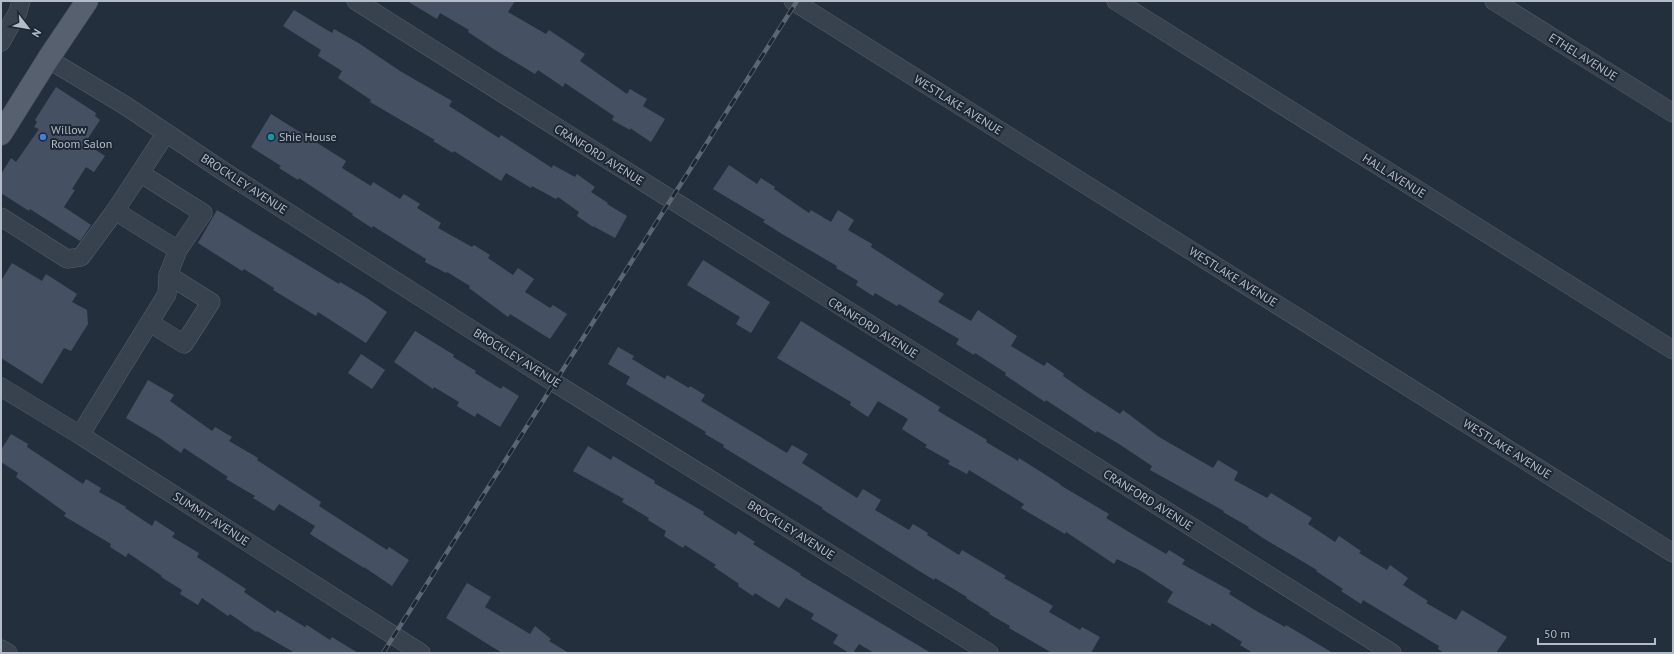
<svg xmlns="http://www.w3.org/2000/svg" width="1674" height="654" viewBox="0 0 1674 654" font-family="'PT Sans',sans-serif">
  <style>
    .building { fill: #455162 }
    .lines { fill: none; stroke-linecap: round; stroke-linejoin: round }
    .minor-casing { stroke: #565f6c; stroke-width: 19 }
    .major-casing { stroke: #414a57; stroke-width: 23 }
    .minor { stroke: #38414e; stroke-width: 18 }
    .major { stroke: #56606e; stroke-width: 22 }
    .rail-casing { stroke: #5a6575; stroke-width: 4.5 }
    .rail { stroke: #1d2633; stroke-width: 3; stroke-dasharray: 9; stroke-linecap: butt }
    .shop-dot { fill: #3f7fe0; stroke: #1d2633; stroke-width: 1.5 }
    .culture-dot { fill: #0f9aa8; stroke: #1d2633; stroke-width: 1.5 }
    .labels { text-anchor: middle; stroke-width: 4; stroke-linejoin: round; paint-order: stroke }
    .street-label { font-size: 12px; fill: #b4bcc9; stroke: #1d2633 }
    .poi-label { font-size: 12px; fill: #b4bcc9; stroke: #1d2633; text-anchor: start }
  </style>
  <rect width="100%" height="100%" fill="#242f3e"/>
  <!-- building -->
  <g class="building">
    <path d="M 407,1 L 515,1 L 508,12 L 546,34 L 549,30 L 585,54 L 580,61 L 627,94 L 630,89 L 647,99 L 643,106 L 665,119 L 651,142 L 630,128 L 630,130 L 612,120 L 614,116 L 565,83 L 563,87 L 538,70 L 535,74 L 495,50 L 468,32 L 469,30 L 440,13 L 437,19 Z"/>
    <path d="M 294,10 L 332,33 L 334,29 L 360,44 L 400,71 L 452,101 L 449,106 L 499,138 L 501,135 L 552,168 L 553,165 L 575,177 L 577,174 L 595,187 L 591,192 L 608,203 L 607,204 L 627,216 L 615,238 L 593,226 L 593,227 L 577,216 L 579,212 L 558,197 L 556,199 L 532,186 L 531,188 L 506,173 L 501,181 L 454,151 L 453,153 L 433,141 L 435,140 L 370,102 L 371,100 L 338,78 L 342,71 L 318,56 L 321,50 L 283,26 Z"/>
    <path d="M 56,87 L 96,113 L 95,116 L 100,120 L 85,143 L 105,156 L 94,172 L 86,167 L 72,189 L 75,190 L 64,207 L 91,225 L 80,241 L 30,209 L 29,211 L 1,193 L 1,174 L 11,158 L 16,162 L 39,129 L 34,127 L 37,122 L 35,120 Z"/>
    <path d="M 271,114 L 346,161 L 342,168 L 371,186 L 373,182 L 400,199 L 404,194 L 420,204 L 417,208 L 441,223 L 438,228 L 472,247 L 474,245 L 490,255 L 488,258 L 513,275 L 518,268 L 534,279 L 525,292 L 550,308 L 553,305 L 567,314 L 550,339 L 510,314 L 508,317 L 469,288 L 470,286 L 447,272 L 446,273 L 425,262 L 426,259 L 373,226 L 372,228 L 352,215 L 353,214 L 299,178 L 298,180 L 279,168 L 281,166 L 251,147 Z"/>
    <path d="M 729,165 L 757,184 L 761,178 L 775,187 L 774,189 L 809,213 L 811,210 L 831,222 L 838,210 L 854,220 L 848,230 L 872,244 L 871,247 L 944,294 L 938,302 L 971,321 L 978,310 L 1017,336 L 1011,346 L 1044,366 L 1047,362 L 1064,374 L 1063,376 L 1086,392 L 1120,414 L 1123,410 L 1159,437 L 1213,468 L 1218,460 L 1238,472 L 1234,480 L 1267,498 L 1271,493 L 1312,518 L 1308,524 L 1335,542 L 1339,536 L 1361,551 L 1359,553 L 1387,570 L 1390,565 L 1408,578 L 1403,585 L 1428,601 L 1426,603 L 1456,620 L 1462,610 L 1507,637 L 1496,653 L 1444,653 L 1438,649 L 1439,646 L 1363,600 L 1361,604 L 1341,591 L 1343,589 L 1316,571 L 1317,570 L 1266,540 L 1248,528 L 1249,527 L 1223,512 L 1224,511 L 1150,470 L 1152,466 L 1119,444 L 1097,431 L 1096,433 L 1046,400 L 1045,402 L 1005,375 L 1006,373 L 975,353 L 974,355 L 956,344 L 959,339 L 899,304 L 897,306 L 875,293 L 873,296 L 856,285 L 858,281 L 836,268 L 837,266 L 782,234 L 763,222 L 765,220 L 713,189 Z"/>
    <path d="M 217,210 L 339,284 L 340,282 L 367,298 L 387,312 L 366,343 L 318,312 L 316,316 L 273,290 L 274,288 L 244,269 L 242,271 L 198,243 Z"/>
    <path d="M 703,260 L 770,302 L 751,333 L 736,324 L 740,317 L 687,285 Z"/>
    <path d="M 12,263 L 42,281 L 46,274 L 77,294 L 72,302 L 87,310 L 88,324 L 71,351 L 64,348 L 42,384 L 1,358 L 1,281 Z"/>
    <path d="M 801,321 L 940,407 L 938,411 L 987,440 L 986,442 L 1018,461 L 1019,458 L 1060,484 L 1060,485 L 1109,514 L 1106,518 L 1129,532 L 1166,554 L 1169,550 L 1185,560 L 1182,564 L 1231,591 L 1229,594 L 1253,609 L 1285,627 L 1286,625 L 1333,653 L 1253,653 L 1240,645 L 1242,642 L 1212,623 L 1210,626 L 1167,602 L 1173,592 L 1141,571 L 1117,559 L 1114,564 L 1066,532 L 1065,534 L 1021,508 L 1024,504 L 969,470 L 967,474 L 948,464 L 950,461 L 925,447 L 927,445 L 902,429 L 908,419 L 878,401 L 868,417 L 850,405 L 851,402 L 777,358 Z"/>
    <path d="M 415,331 L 454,355 L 453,357 L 476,371 L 475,373 L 501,389 L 503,386 L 519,396 L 500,427 L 477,413 L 475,417 L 457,406 L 459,402 L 434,387 L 433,389 L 394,362 Z"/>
    <path d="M 618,347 L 634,356 L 632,359 L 665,379 L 667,375 L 689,388 L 690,386 L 705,395 L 701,401 L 787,453 L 792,445 L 808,454 L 802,463 L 857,498 L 863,489 L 881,500 L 875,510 L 909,530 L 913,524 L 928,533 L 927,535 L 959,555 L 962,550 L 1006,576 L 1004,578 L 1053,606 L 1049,612 L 1080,630 L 1082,627 L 1100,637 L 1091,653 L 1052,653 L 1009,628 L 1010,626 L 989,614 L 990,613 L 966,598 L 967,597 L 935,578 L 934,580 L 916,569 L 822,509 L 823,508 L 723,447 L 724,445 L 705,434 L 706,432 L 626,384 L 630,377 L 608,364 Z"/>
    <path d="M 361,354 L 385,370 L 372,389 L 348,373 Z"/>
    <path d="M 148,380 L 174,395 L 170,401 L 212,431 L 215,427 L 232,437 L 229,441 L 258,458 L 257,460 L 321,502 L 319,506 L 387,550 L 389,547 L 409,560 L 392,586 L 364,567 L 364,568 L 310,534 L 315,526 L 279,504 L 274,511 L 253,498 L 255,496 L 226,479 L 228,477 L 184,448 L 181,453 L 158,437 L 126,418 Z"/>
    <path d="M 11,434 L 28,444 L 27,447 L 83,484 L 86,479 L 101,488 L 99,492 L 126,507 L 125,508 L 152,526 L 155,520 L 175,533 L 172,537 L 199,553 L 197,557 L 246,589 L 244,592 L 275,613 L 277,610 L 305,627 L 307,625 L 330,640 L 332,637 L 358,653 L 295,653 L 257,631 L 256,632 L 230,614 L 228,616 L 202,598 L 198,605 L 180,594 L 182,590 L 161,577 L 162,576 L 128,553 L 126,557 L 110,547 L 111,544 L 64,516 L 66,513 L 16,477 L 18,473 L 1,462 L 1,450 Z"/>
    <path d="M 588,446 L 611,460 L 613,456 L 655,481 L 654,483 L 704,512 L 703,514 L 736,535 L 738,531 L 755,542 L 753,544 L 801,574 L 800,575 L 931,653 L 874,653 L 859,644 L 853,653 L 849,653 L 833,643 L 838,635 L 811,619 L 814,614 L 786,598 L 779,608 L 755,593 L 753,596 L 738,586 L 739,584 L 714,567 L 716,565 L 685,545 L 683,548 L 664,536 L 666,531 L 648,520 L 649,518 L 622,502 L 624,499 L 573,471 Z"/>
    <path d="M 467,583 L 491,597 L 485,607 L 530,634 L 535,626 L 551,639 L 549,641 L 569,653 L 502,653 L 446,618 Z"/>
  </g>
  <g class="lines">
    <!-- minor casing -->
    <g class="minor-casing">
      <g id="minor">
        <path d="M 356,1 L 1392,653"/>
        <path d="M 793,1 L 1673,553"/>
        <path d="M 1116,1 L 1673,350"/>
        <path d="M 1494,1 L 1673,113"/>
        <path d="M 1,42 L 18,12 L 21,1"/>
        <path d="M 48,59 L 126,106 L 223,171 L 555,383 L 989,653"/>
        <path d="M 140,173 L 166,133"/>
        <path d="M 1,217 L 67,259 L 81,257 L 115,211 L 140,173 L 203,213 L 178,250"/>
        <path d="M 150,323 L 184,344 L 211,302 L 168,275"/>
        <path d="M 1,387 L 80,435 L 421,653"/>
        <path d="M 80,435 L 167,294 L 168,275 L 178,250 L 115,211"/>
        <path d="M 1,649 L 8,653"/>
      </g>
    </g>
    <!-- major casing -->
    <g class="major-casing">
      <path id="major" d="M 1,134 L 48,59 L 87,1"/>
    </g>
    <!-- minor -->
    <use href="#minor" class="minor"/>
    <!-- major -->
    <use href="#major" class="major"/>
    <!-- rail casing -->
    <g class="rail-casing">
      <path id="rail" d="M 383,653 L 797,1"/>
    </g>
    <!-- rail -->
    <use href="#rail" class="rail"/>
  </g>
  <!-- markers -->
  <circle class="shop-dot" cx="43" cy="137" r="4"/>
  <circle class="culture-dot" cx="271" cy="137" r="4"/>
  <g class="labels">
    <!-- street labels -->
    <g class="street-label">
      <text transform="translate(1583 57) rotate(32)" y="4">ETHEL AVENUE</text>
      <text transform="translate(958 105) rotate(32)" y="4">WESTLAKE AVENUE</text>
      <text transform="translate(599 155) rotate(32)" y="4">CRANFORD AVENUE</text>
      <text transform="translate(1394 176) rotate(32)" y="4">HALL AVENUE</text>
      <text transform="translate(244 184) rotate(33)" y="4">BROCKLEY AVENUE</text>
      <text transform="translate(1233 277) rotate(32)" y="4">WESTLAKE AVENUE</text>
      <text transform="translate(873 328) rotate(32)" y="4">CRANFORD AVENUE</text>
      <text transform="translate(517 358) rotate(32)" y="4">BROCKLEY AVENUE</text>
      <text transform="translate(1507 449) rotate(32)" y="4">WESTLAKE AVENUE</text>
      <text transform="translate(1148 500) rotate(32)" y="4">CRANFORD AVENUE</text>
      <text transform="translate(211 519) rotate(33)" y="4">SUMMIT AVENUE</text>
      <text transform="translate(791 530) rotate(32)" y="4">BROCKLEY AVENUE</text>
    </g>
    <!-- poi labels -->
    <g class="poi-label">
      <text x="51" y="134">Willow<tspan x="51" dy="14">Room Salon</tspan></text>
      <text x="279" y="141">Shie House</text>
    </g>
  </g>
  <!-- border -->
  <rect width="1674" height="654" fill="none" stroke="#b4bcc9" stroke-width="4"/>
  <!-- north arrow -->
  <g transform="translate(28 28) rotate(121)" stroke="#1d2633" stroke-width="3" paint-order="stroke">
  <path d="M0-3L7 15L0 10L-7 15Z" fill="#b4bcc9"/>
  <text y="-6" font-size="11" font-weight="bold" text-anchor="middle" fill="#b4bcc9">N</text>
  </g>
  <!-- scale -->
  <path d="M1538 638v6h117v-6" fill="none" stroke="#b4bcc9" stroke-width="2"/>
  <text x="1544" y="638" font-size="12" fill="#b4bcc9" stroke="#1d2633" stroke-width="3" paint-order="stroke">50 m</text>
</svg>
